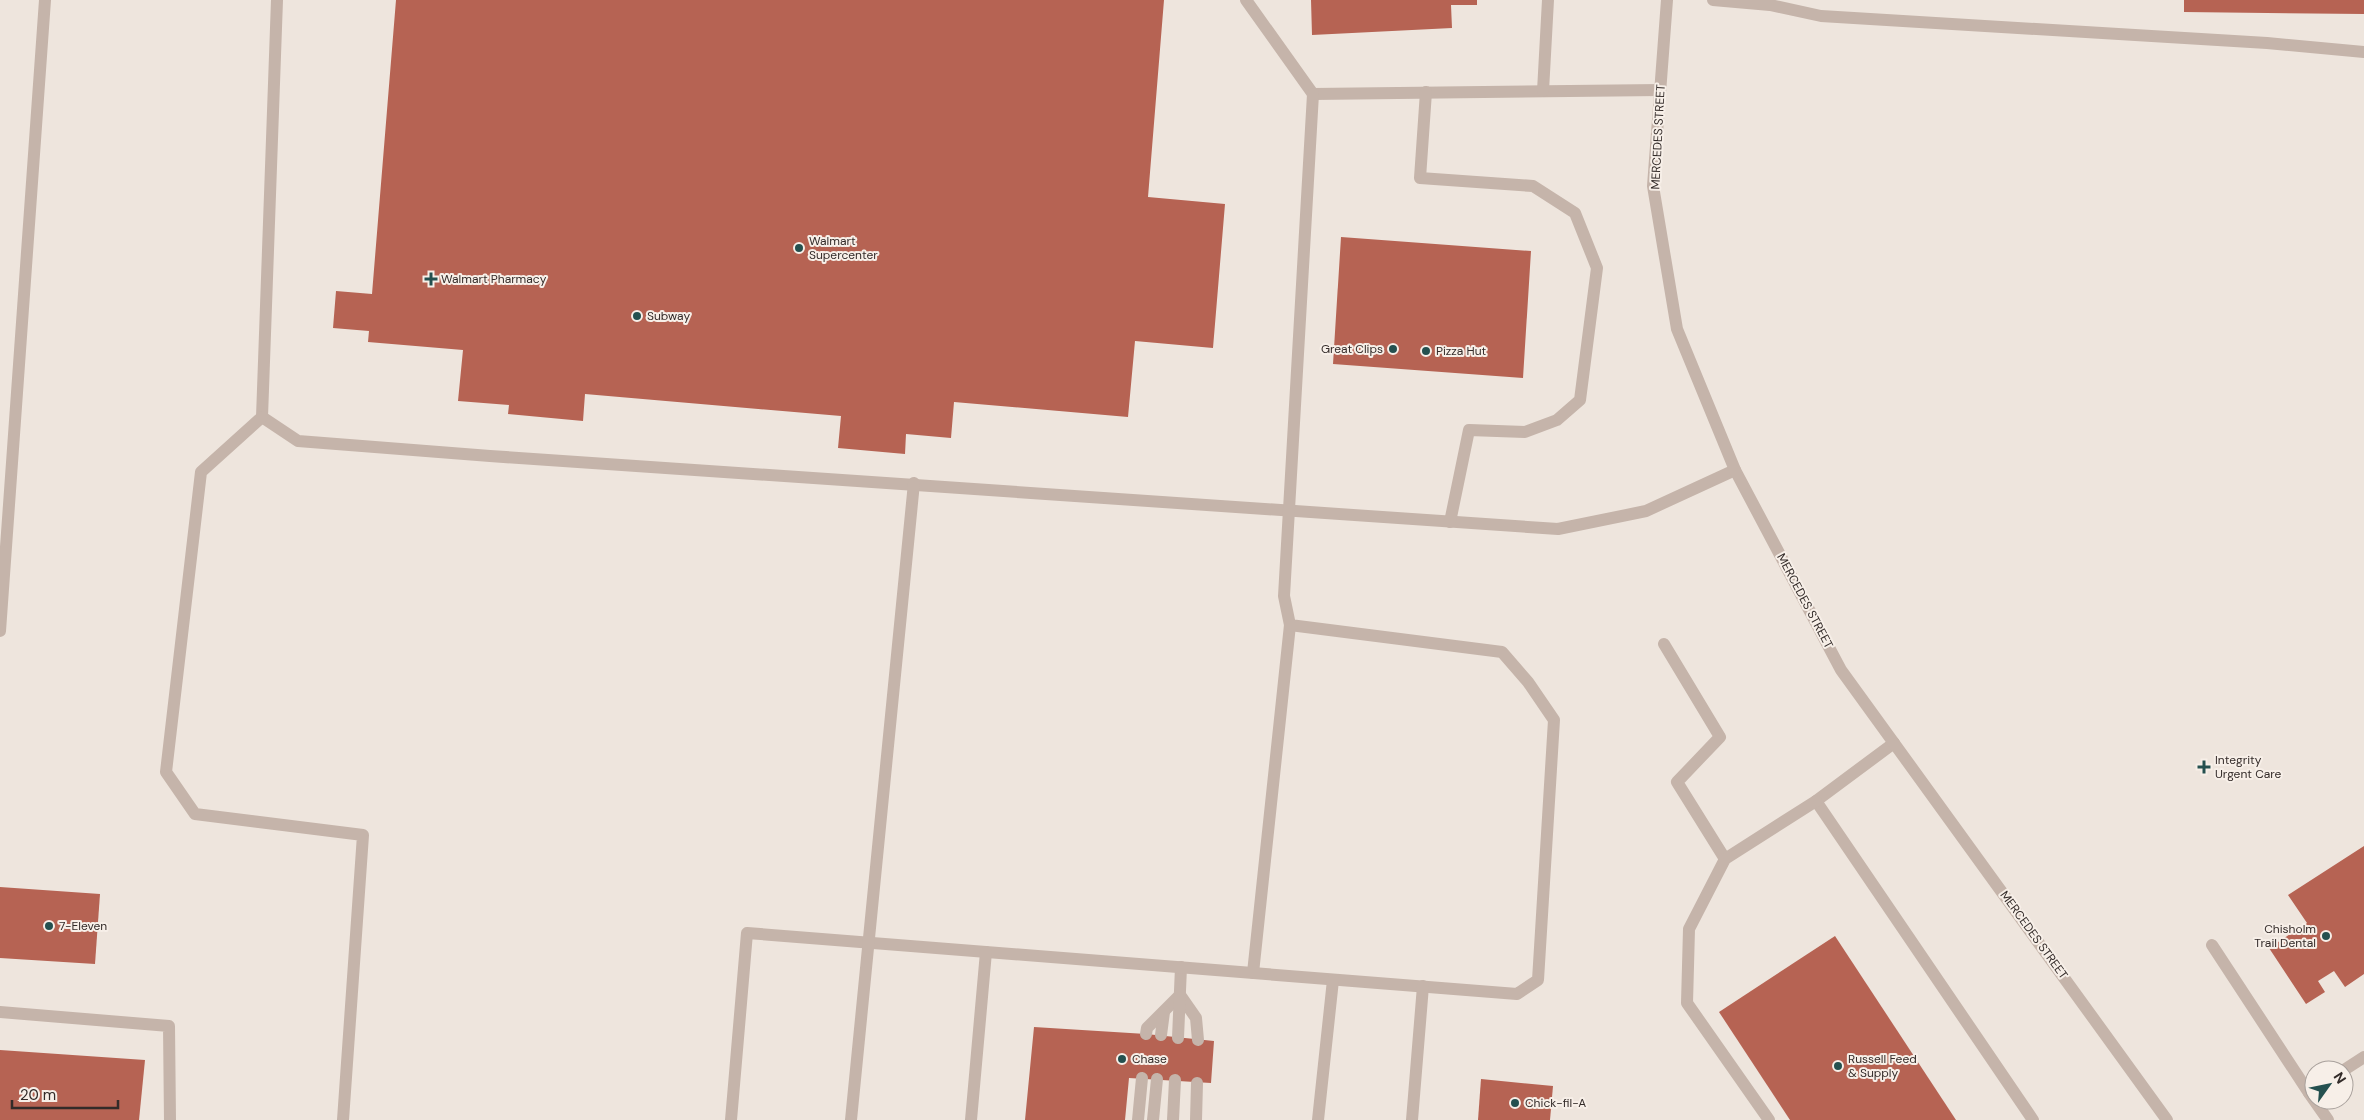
<svg xmlns="http://www.w3.org/2000/svg" width="2364" height="1120" viewBox="0 0 2364 1120" font-family="'DM Sans',sans-serif">
  <style>
    .building { fill: #b66353 }
    .lines { fill: none; stroke-linecap: round; stroke-linejoin: round }
    .service { stroke: #c5b4aa; stroke-width: 12 }
    .tertiary { stroke: #c5b4aa; stroke-width: 12 }
    .poi-dot { fill: #24504f; stroke: #f7efe8; stroke-width: 2 }
    .labels { text-anchor: middle; stroke-width: 4; stroke-linejoin: round; paint-order: stroke }
    .street-label { font-size: 12px; fill: #332b29; stroke: #f7efe8 }
    .poi-label { font-size: 12px; fill: #332b29; stroke: #f7efe8; text-anchor: start }
  </style>
  <rect width="100%" height="100%" fill="#eee5dd"/>
  <!-- building -->
  <g class="building">
    <path d="M 396,0 L 1164,0 L 1148,197 L 1225,204 L 1213,348 L 1135,341 L 1128,417 L 954,402 L 951,438 L 906,434 L 905,454 L 838,448 L 841,416 L 585,394 L 583,421 L 508,414 L 509,405 L 458,401 L 463,350 L 368,342 L 369,331 L 333,328 L 336,291 L 372,294 Z"/>
    <path d="M 1311,0 L 1477,0 L 1477,5 L 1451,5 L 1452,28 L 1312,35 Z"/>
    <path d="M 2184,0 L 2364,0 L 2364,14 L 2184,12 Z"/>
    <path d="M 1341,237 L 1531,251 L 1523,378 L 1333,364 Z"/>
    <path d="M 2364,846 L 2364,974 L 2345,987 L 2334,971 L 2318,981 L 2325,992 L 2306,1004 L 2269,948 L 2307,923 L 2288,895 Z"/>
    <path d="M 0,887 L 100,894 L 95,964 L 0,958 Z"/>
    <path d="M 1835,936 L 1956,1120 L 1790,1120 L 1719,1012 Z"/>
    <path d="M 1034,1027 L 1146,1034 L 1214,1041 L 1211,1083 L 1129,1078 L 1125,1120 L 1025,1120 Z"/>
    <path d="M 0,1050 L 145,1060 L 139,1120 L 0,1120 Z"/>
    <path d="M 1481,1079 L 1553,1086 L 1550,1120 L 1478,1120 Z"/>
  </g>
  <g class="lines">
    <!-- service -->
    <g class="service">
      <path d="M 277,0 L 262,417 L 298,441 L 490,456 L 1558,529 L 1646,511 L 1735,470"/>
      <path d="M 1246,0 L 1313,94 L 1660,90"/>
      <path d="M 1713,0 L 1770,5 L 1821,16 L 2267,43 L 2364,52"/>
      <path d="M 1543,91 L 1548,0"/>
      <path d="M 1426,92 L 1420,178 L 1533,186 L 1575,213 L 1597,268 L 1580,400 L 1557,420 L 1525,432 L 1469,430 L 1450,522"/>
      <path d="M 262,417 L 201,472 L 166,772 L 195,814 L 363,835 L 343,1120"/>
      <path d="M 0,631 L 45,0"/>
      <path d="M 1664,644 L 1720,737 L 1677,782 L 1725,859"/>
      <path d="M 1894,743 L 1816,801 L 2033,1120"/>
      <path d="M 2212,945 L 2309,1093"/>
      <path d="M 1253,973 L 1290,625"/>
      <path d="M 0,1012 L 169,1026 L 170,1120"/>
      <path d="M 1146,1034 L 1147,1028 L 1180,995 L 1196,1018 L 1198,1040"/>
      <path d="M 1161,1035 L 1164,1012"/>
      <path d="M 1178,1038 L 1181,967"/>
      <path d="M 2344,1070 L 2364,1057"/>
      <path d="M 2314,1090 L 2309,1093 L 2328,1120"/>
      <path d="M 731,1120 L 747,933 L 1517,994 L 1538,980 L 1554,720 L 1528,682 L 1502,652 L 1290,625 L 1284,596 L 1313,94"/>
      <path d="M 851,1120 L 914,483"/>
      <path d="M 971,1120 L 986,952"/>
      <path d="M 1138,1120 L 1142,1078"/>
      <path d="M 1153,1120 L 1157,1079"/>
      <path d="M 1173,1120 L 1175,1080"/>
      <path d="M 1196,1120 L 1197,1083"/>
      <path d="M 1318,1120 L 1333,980"/>
      <path d="M 1412,1120 L 1423,986"/>
      <path d="M 1769,1120 L 1687,1003 L 1689,929 L 1725,859 L 1816,801"/>
    </g>
    <!-- tertiary -->
    <path class="tertiary" d="M 1667,0 L 1653,186 L 1677,329 L 1735,470 L 1841,670 L 2167,1120"/>
  </g>
  <!-- markers -->
  <g class="poi-dot">
    <circle cx="799" cy="248" r="5"/>
    <path d="M428.5 271.5h5v5h5v5h-5v5h-5v-5h-5v-5h5z"/>
    <circle cx="637" cy="316" r="5"/>
    <circle cx="1393" cy="349" r="5"/>
    <circle cx="1426" cy="351" r="5"/>
    <path d="M2201.5 759.5h5v5h5v5h-5v5h-5v-5h-5v-5h5z"/>
    <circle cx="49" cy="926" r="5"/>
    <circle cx="2326" cy="936" r="5"/>
    <circle cx="1122" cy="1059" r="5"/>
    <circle cx="1838" cy="1066" r="5"/>
    <circle cx="1515" cy="1103" r="5"/>
  </g>
  <g class="labels">
    <!-- street labels -->
    <g class="street-label">
      <text transform="translate(1658 137) rotate(-87)" y="4">MERCEDES STREET</text>
      <text transform="translate(1805 601) rotate(62)" y="4">MERCEDES STREET</text>
      <text transform="translate(2034 935) rotate(54)" y="4">MERCEDES STREET</text>
    </g>
    <!-- poi labels -->
    <g class="poi-label">
      <text x="809" y="245">Walmart<tspan x="809" dy="14">Supercenter</tspan></text>
      <text x="441" y="283">Walmart Pharmacy</text>
      <text x="647" y="320">Subway</text>
      <text x="1383" y="353" text-anchor="end">Great Clips</text>
      <text x="1436" y="355">Pizza Hut</text>
      <text x="2215" y="764">Integrity<tspan x="2215" dy="14">Urgent Care</tspan></text>
      <text x="59" y="930">7-Eleven</text>
      <text x="2316" y="933" text-anchor="end">Chisholm<tspan x="2316" dy="14">Trail Dental</tspan></text>
      <text x="1132" y="1063">Chase</text>
      <text x="1848" y="1063">Russell Feed<tspan x="1848" dy="14">&amp; Supply</tspan></text>
      <text x="1525" y="1107">Chick-fil-A</text>
    </g>
  </g>
  <!-- north arrow -->
  <g transform="translate(2329 1085) rotate(57)"><circle r="24" fill="#f7efe8" stroke="#a9a19c"/>
  <path d="M0-4L9 19L0 12L-9 19Z" fill="#24504f"/>
  <text y="-8" font-size="14" font-weight="bold" text-anchor="middle" fill="#332b29">N</text>
  </g>
  <!-- scale -->
  <path d="M12 1100v8h106v-8" fill="none" stroke="#332b29" stroke-width="2.5"/>
  <text x="20" y="1100" font-size="15" fill="#332b29" stroke="#f7efe8" stroke-width="4" paint-order="stroke">20 m</text>
</svg>
